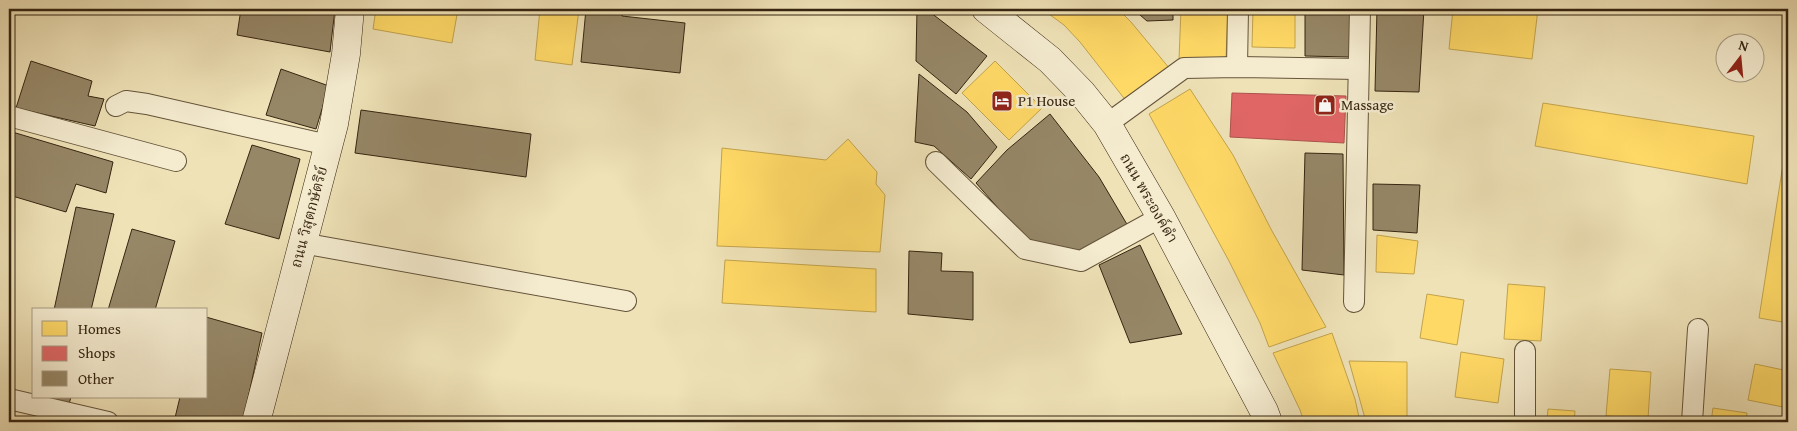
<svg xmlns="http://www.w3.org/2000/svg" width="1797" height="431" viewBox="0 0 1797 431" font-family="'Gentium Book Plus','Noto Serif Thai',serif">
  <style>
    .homes { fill: #ffd966; stroke: #c2a34c }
    .shops { fill: #e06666; stroke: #ad524c }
    .building { fill: #968767; stroke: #352511 }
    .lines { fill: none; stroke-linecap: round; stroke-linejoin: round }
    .street-casing { stroke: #64543a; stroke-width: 22 }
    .secondary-casing { stroke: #352511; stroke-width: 29 }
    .street { stroke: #f5ecd0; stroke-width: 20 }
    .secondary { stroke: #f5ecd0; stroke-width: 28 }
    .labels { text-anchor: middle; stroke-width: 5; stroke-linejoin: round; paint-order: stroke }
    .poi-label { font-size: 15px; fill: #352511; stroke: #f5ecd0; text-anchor: start }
    .street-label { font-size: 15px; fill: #352511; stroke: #f5ecd0 }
  </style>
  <rect width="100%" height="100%" fill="#efe2b7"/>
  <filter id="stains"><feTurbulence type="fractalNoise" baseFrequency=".004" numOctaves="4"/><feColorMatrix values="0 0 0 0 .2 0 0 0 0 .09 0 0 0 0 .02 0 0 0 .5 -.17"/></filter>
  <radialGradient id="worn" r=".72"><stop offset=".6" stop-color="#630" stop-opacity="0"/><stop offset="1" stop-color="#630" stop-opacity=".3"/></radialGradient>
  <!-- homes -->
  <g class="homes">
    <path d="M 376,9 L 458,9 L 452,43 L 373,29 Z"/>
    <path d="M 540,9 L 579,9 L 572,65 L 535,60 Z"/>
    <path d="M 1042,9 L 1118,9 L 1131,22 L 1170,69 L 1127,102 L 1080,42 L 1064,25 Z"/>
    <path d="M 1181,9 L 1228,9 L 1226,57 L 1179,60 Z"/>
    <path d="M 1253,9 L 1295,9 L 1295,48 L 1252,47 Z"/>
    <path d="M 1453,9 L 1538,9 L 1532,59 L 1449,49 Z"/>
    <path d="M 995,61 L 1042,108 L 1009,140 L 962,93 Z"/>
    <path d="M 1190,89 L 1233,155 L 1272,231 L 1326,327 L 1269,347 L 1260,323 L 1229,261 L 1149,114 Z"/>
    <path d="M 1543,103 L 1754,136 L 1747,184 L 1535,146 Z"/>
    <path d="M 848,139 L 877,172 L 876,184 L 885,195 L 880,252 L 717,246 L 722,148 L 826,160 Z"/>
    <path d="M 1784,158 L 1788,158 L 1788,323 L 1759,318 Z"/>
    <path d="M 1377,235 L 1418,241 L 1414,274 L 1376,272 Z"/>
    <path d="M 725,260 L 876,269 L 876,312 L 722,303 Z"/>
    <path d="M 1508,284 L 1545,287 L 1541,341 L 1504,339 Z"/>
    <path d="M 1427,294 L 1464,300 L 1457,345 L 1420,338 Z"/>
    <path d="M 1332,333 L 1355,399 L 1360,422 L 1304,422 L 1300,410 L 1273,353 Z"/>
    <path d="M 1461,352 L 1504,359 L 1498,403 L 1455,397 Z"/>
    <path d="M 1349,361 L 1407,362 L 1407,422 L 1366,422 Z"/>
    <path d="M 1755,364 L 1788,371 L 1788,408 L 1748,400 Z"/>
    <path d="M 1610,369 L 1651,372 L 1648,419 L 1606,416 Z"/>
    <path d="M 1713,408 L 1747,413 L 1746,422 L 1711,422 Z"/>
    <path d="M 1548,409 L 1575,411 L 1574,422 L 1547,422 Z"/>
  </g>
  <!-- shops -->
  <path class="shops" d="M 1232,93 L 1346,96 L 1344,143 L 1230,137 Z"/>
  <!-- building -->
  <g class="building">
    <path d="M 241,9 L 335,9 L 330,52 L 237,35 Z"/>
    <path d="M 586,9 L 622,9 L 622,16 L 685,23 L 680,73 L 581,62 Z"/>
    <path d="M 917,9 L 926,9 L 987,56 L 956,94 L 916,61 Z"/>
    <path d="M 1133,9 L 1173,9 L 1173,20 L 1147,21 Z"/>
    <path d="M 1305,9 L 1350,9 L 1350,57 L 1305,56 Z"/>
    <path d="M 1377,9 L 1424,9 L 1419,92 L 1375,91 Z"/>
    <path d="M 31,61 L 92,81 L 88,96 L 104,99 L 95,126 L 16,108 Z"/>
    <path d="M 281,69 L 329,86 L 316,129 L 266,115 Z"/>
    <path d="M 919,74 L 967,112 L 997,147 L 971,179 L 934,146 L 915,142 Z"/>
    <path d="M 361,110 L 531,134 L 526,177 L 355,153 Z"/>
    <path d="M 1050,114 L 1099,177 L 1128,226 L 1083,254 L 1027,241 L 976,183 L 1007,150 Z"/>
    <path d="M 9,131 L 113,162 L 106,193 L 76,184 L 66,212 L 9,195 Z"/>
    <path d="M 252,145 L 300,159 L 279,239 L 225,224 Z"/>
    <path d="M 1305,153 L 1343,154 L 1344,275 L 1302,270 Z"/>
    <path d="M 1373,184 L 1420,185 L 1417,233 L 1373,230 Z"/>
    <path d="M 76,207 L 114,214 L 91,310 L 54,310 Z"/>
    <path d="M 132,229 L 175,241 L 155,310 L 108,310 Z"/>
    <path d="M 1140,245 L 1182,334 L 1130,343 L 1099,265 Z"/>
    <path d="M 909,251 L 942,253 L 941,271 L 973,272 L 973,320 L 908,314 Z"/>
    <path d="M 206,317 L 262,333 L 243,422 L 174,422 L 180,397 L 206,397 Z"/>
    <path d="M 43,397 L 71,397 L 69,404 Z"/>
  </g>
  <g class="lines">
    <!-- street casing -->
    <g class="street-casing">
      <g id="street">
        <path d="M 1237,67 L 1238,9"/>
        <path d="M 116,106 L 126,101 L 147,104 L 328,145"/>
        <path d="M 9,116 L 176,161"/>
        <path d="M 1107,124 L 1184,68 L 1237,67 L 1358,69"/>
        <path d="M 936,162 L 1025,249 L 1081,261 L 1161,217"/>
        <path d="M 302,243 L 626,301"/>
        <path d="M 1354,302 L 1360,9"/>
        <path d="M 1525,351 L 1525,422"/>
        <path d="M 9,399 L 108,422"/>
        <path d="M 1692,422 L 1698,329"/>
      </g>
    </g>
    <!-- secondary casing -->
    <g class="secondary-casing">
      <g id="secondary">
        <path d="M 986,9 L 1050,60 L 1082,93 L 1107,124 L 1161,217 L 1264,411 L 1268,422"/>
        <path d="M 256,422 L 334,124 L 346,54 L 350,9"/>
      </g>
    </g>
    <!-- street -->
    <use href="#street" class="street"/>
    <!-- secondary -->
    <use href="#secondary" class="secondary"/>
  </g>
  <!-- icons -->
  <defs>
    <g id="hotel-square" transform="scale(1.125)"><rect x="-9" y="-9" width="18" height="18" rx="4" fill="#8f2418" stroke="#f5ecd0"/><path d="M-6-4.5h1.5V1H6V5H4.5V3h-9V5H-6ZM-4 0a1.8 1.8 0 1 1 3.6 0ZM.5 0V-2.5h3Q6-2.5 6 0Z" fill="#fff"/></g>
    <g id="shop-square" transform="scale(1.125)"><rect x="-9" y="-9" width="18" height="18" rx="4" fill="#8f2418" stroke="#f5ecd0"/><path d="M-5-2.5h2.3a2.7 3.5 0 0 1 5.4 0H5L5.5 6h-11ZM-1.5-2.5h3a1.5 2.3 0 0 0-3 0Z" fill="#fff"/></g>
  </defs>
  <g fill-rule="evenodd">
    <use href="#hotel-square" x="1002" y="101"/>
    <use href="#shop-square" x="1325" y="105"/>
  </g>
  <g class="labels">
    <!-- poi labels -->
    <g class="poi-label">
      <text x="1018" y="106">P1 House</text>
      <text x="1341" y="110">Massage</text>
    </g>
    <!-- street labels -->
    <g class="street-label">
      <text transform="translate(1149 198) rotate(60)" y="5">ถนน พระองค์ดำ</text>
      <text transform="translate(309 217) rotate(-75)" y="5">ถนน วิสุตกษัตริย์</text>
    </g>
  </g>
  <!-- margin -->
  <rect width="1797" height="431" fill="none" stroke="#efe2b7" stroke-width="30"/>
  <rect x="10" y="10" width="1777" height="411" fill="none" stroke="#352511" stroke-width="2.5"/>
  <rect x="15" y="15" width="1767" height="401" fill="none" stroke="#352511"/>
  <!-- legend -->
  <rect x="32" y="308" width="175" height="90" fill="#f5ecd0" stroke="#a89c84"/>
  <rect x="42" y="321" width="25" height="15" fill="#ffd966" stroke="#a89c84"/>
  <text x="78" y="334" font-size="15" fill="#352511">Homes</text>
  <rect x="42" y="346" width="25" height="15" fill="#e06666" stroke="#a89c84"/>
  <text x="78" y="358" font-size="15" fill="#352511">Shops</text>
  <rect x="42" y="371" width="25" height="15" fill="#968767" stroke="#a89c84"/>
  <text x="78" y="384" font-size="15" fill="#352511">Other</text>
  <!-- north arrow -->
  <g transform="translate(1740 58) rotate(16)"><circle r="24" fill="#f5ecd0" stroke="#a89c84"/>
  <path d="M0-4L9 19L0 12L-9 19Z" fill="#8f2418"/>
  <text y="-8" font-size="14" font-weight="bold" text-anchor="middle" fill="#352511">N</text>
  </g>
  <rect width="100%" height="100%" filter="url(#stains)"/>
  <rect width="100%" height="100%" fill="url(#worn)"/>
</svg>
